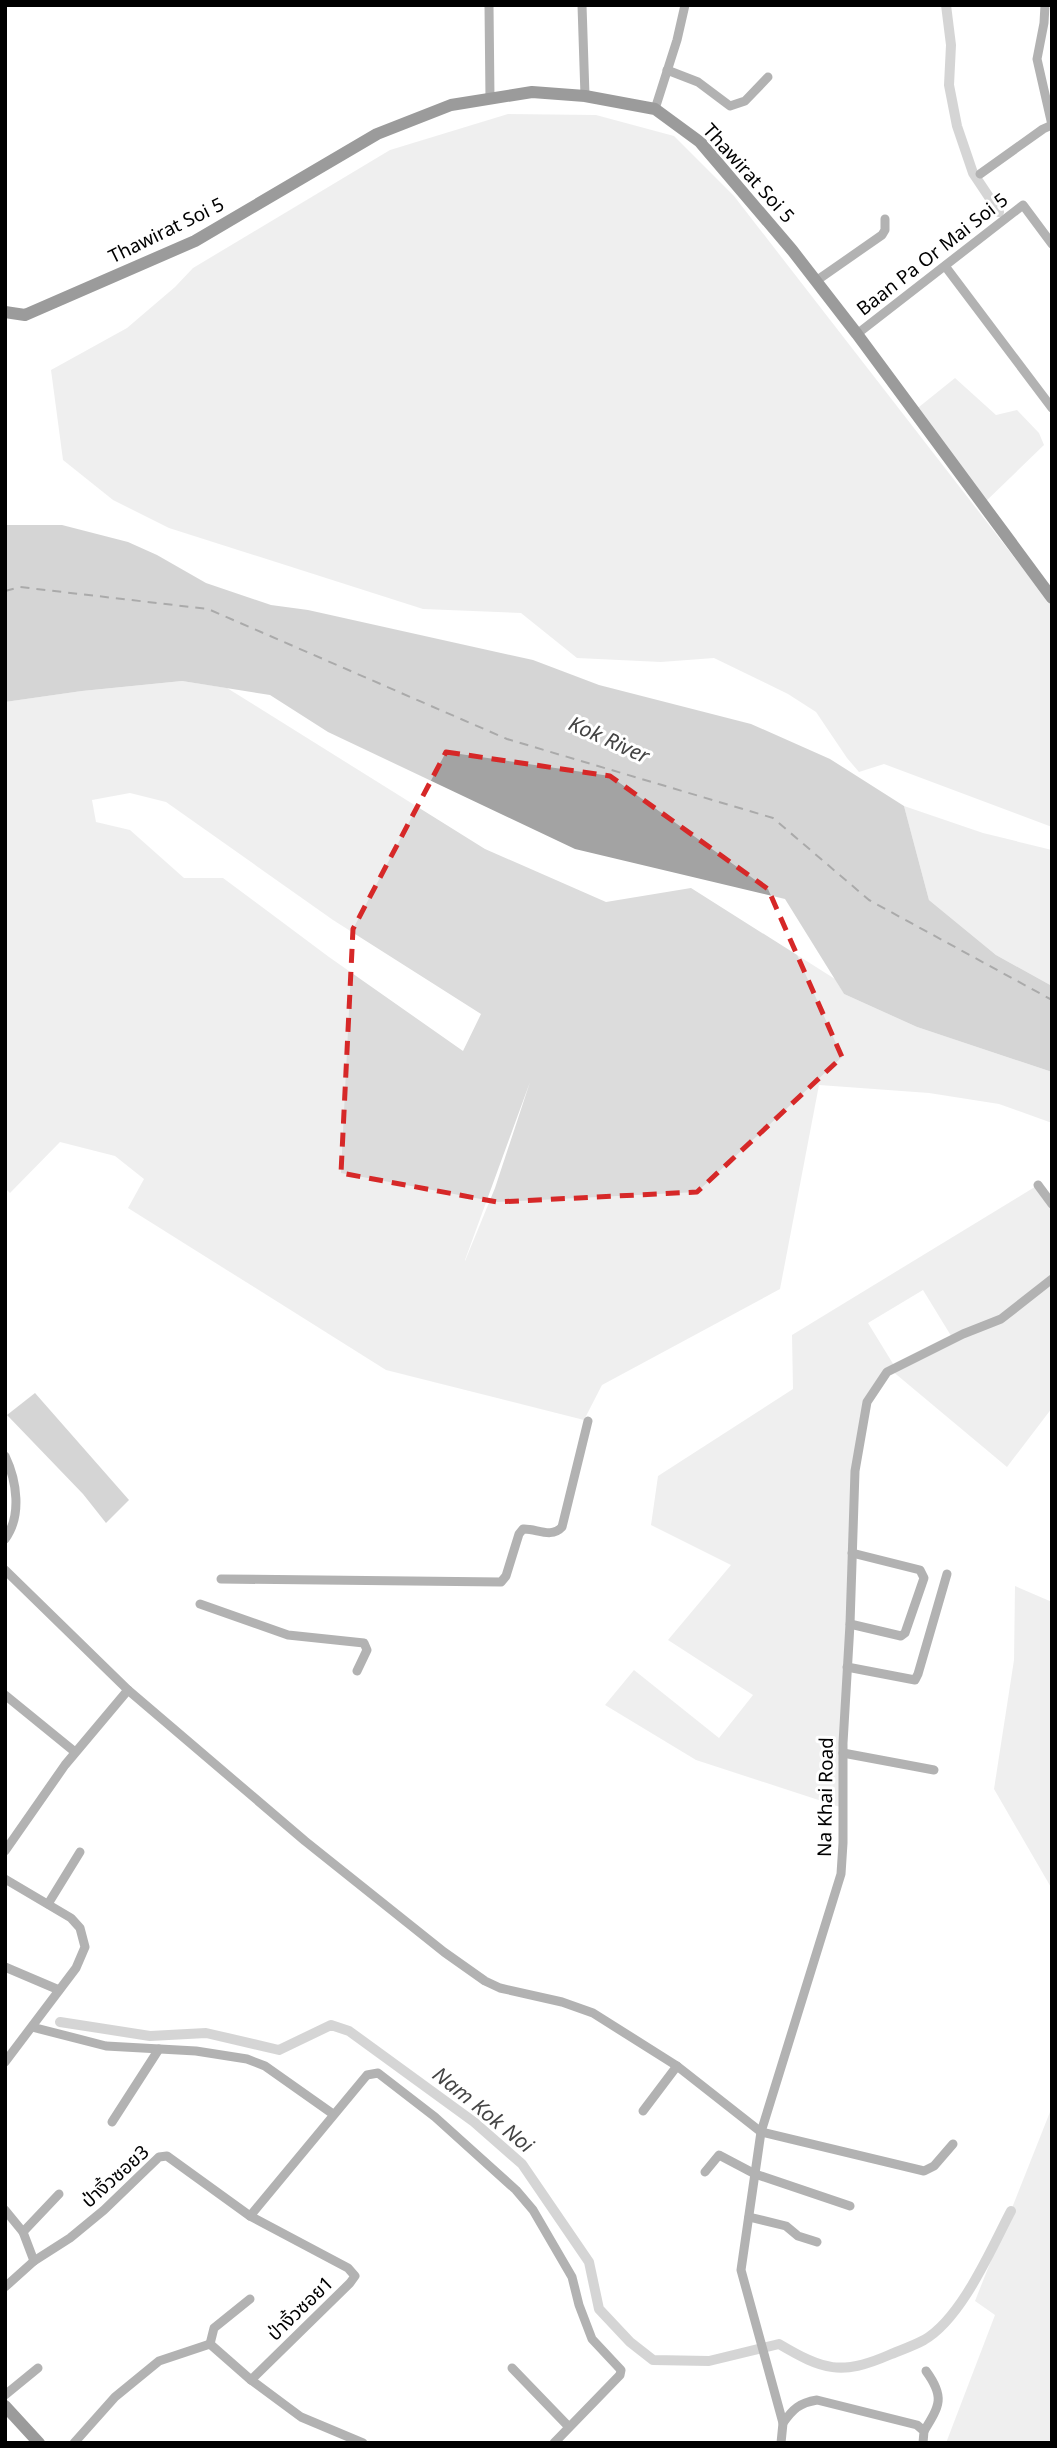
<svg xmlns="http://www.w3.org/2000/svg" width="1057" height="2448" viewBox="0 0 1057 2448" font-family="'Noto Sans','Noto Sans Thai',sans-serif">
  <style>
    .green { fill: #dcdcdc; fill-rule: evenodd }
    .water { fill: #a3a3a3 }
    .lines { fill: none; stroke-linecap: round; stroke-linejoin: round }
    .canal { stroke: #a3a3a3; stroke-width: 10 }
    .ferry { stroke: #444; stroke-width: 2; stroke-dasharray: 9 7; stroke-linecap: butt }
    .street { stroke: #555; stroke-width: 9 }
    .secondary { stroke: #222; stroke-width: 12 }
    .marked { fill: none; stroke: #d62828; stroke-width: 5; stroke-dasharray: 14 9; stroke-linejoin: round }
    .labels { text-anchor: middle; stroke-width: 6; stroke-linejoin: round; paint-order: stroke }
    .street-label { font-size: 19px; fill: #000; stroke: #fff }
    .water-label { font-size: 21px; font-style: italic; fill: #444; stroke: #fff }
  </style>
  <rect width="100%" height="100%" fill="#fff"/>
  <!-- green -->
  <g class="green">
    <path d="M 508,114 L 596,115 L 674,136 L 734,196 L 1052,606 L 1052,827 L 884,764 L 859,772 L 847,758 L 816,712 L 788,694 L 714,658 L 661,662 L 577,658 L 521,613 L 423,609 L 169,528 L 113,500 L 63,460 L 51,370 L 127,328 L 175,287 L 193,268 L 390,150 Z"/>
    <path d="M 955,378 L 996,415 L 1017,410 L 1039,433 L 1044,445 L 983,504 L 914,411 Z"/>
    <path d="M 182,681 L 227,688 L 485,849 L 606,902 L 691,888 L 835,979 L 844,994 L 917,1027 L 1052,1072 L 1052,1123 L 999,1104 L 929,1093 L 819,1085 L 780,1289 L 602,1385 L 584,1420 L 386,1370 L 128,1208 L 144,1179 L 115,1156 L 60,1142 L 10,1193 L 5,1188 L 5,702 L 82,691 ZM 130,793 L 166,802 L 333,920 L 481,1014 L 463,1051 L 329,957 L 223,878 L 184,878 L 130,830 L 96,822 L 92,800 ZM 530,1082 L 495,1188 L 465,1261 L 465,1260 Z"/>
    <path d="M 904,806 L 983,833 L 1052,850 L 1052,986 L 996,955 L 929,900 Z"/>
    <path d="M 1038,1185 L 1052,1204 L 1052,1408 L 1007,1467 L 891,1370 L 867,1402 L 861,1432 L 852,1553 L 843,1808 L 696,1760 L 605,1705 L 634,1670 L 719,1738 L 753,1695 L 668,1640 L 731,1565 L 651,1525 L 658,1476 L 793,1389 L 792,1335 ZM 923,1290 L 953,1339 L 895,1367 L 868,1323 Z"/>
    <path d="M 1015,1586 L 1052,1602 L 1052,1889 L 994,1789 L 1014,1660 Z"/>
    <path d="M 1052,2107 L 1052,2443 L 946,2443 L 995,2315 L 975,2301 Z"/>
  </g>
  <!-- water -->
  <g class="water">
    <path d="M 5,525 L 62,525 L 128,542 L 157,555 L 206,583 L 271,605 L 308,610 L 533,660 L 599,685 L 751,724 L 830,759 L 904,806 L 929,900 L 996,955 L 1052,986 L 1052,1072 L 917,1027 L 844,994 L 785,899 L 575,849 L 328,732 L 270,695 L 182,681 L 82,691 L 5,702 Z"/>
    <path d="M 35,1393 L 129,1500 L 106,1523 L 83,1494 L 7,1415 Z"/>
  </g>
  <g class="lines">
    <!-- canal -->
    <g class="canal">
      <path d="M 946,5 L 951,45 L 949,85 L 957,126 L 973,173 L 999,212"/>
      <path d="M 60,2022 L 150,2036 L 206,2033 L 279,2050 L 331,2025 L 349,2031 L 474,2122 L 522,2164 L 589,2262 L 599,2309 L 630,2342 L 653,2360 L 709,2361 L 779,2344 C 823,2370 841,2376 889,2355 C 901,2350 913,2346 924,2340 C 962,2318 991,2249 1011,2211"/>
    </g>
    <!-- ferry -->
    <path class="ferry" d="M 5,591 L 20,587 L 208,609 L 507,739 L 773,818 L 869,900 L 1052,1000"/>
    <!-- street -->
    <g class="street">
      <path d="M 489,5 L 490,99"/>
      <path d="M 582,5 L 585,96"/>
      <path d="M 1045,5 L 1044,23 L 1037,59 L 1052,125"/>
      <path d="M 667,70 L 698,82 L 730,106 L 745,101 L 768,77"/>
      <path d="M 655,109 L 677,40 L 685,5"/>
      <path d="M 980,174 L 1043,129 L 1052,125"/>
      <path d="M 945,266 L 1052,408"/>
      <path d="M 816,281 L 882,235 L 885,230 L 885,219"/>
      <path d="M 857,334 L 1023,205 L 1052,244"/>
      <path d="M 1038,1185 L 1052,1204"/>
      <path d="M 5,1456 C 17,1481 22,1516 5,1539"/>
      <path d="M 5,1570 L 128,1690 L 305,1841 L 444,1952 L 485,1981 L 500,1988 L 562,2002 L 593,2013 L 677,2066 L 761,2132 L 924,2171 L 934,2166 L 953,2144"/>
      <path d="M 221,1579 L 501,1582 L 506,1576 L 519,1534 L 523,1529 C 536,1528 551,1539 562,1527 L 588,1421"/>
      <path d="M 200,1604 L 288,1635 L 364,1643 L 367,1650 L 357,1671"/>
      <path d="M 850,1624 L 901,1636 L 905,1633 L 924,1578 L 920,1570 L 852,1553"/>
      <path d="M 847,1667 L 915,1680 L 918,1674 L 947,1574"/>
      <path d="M 5,1695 L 75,1752"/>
      <path d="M 843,1753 L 934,1770"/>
      <path d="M 5,1851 L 65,1765 L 128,1690"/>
      <path d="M 5,1879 L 71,1918 L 80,1928 L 85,1947 L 76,1968 L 5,2062"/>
      <path d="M 48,1904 L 80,1852"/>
      <path d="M 5,1967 L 59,1990"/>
      <path d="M 32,2027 L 106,2046 L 196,2051 L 247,2059 L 265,2066 L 333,2114"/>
      <path d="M 643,2111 L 677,2066"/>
      <path d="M 112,2122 L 159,2049"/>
      <path d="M 705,2172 L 719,2155 L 755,2174 L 850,2206"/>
      <path d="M 5,2210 L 23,2232 L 34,2261"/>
      <path d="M 749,2217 L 786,2226 L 798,2236 L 817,2242"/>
      <path d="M 23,2232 L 59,2194"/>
      <path d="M 5,2287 L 34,2261 L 70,2238 L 104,2210 L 159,2157 L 167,2156 L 250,2216"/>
      <path d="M 210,2344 L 214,2328 L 250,2299"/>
      <path d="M 512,2368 L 569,2427"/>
      <path d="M 251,2380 L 301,2417 L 363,2443"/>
      <path d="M 5,2395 L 38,2368"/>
      <path d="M 783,2423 C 793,2409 799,2403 817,2400 L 917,2425 L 924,2431 L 923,2443"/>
      <path d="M 924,2431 C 940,2405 945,2397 926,2371"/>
      <path d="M 74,2443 L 115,2397 L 159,2361 L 210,2344 L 251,2380 L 350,2283 L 355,2276 L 348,2268 L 250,2216 L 367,2075 L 378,2073 L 435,2117 L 516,2190 L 533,2210 L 572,2277 L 579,2305 L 592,2339 L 621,2370 L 620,2375 L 554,2443"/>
      <path d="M 781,2443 L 783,2423 L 741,2270 L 761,2132 L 841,1874 L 843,1843 L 843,1743 L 850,1624 L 855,1471 L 867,1402 L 887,1372 L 963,1334 L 1001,1319 L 1052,1279"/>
    </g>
    <!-- secondary -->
    <g class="secondary">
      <path d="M 5,312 L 25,315 L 195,241 L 377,134 L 451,105 L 532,92 L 585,96 L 655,109 L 700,142 L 792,250 L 857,334 L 1052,598"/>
      <path d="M 5,2406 L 39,2443"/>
    </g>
  </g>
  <!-- marked area -->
  <path d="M0 0H1057V2448H0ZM 446,752 L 610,776 L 768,889 L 842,1057 L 697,1192 L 497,1202 L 341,1173 L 353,929 Z" fill="#fff" fill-opacity=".55" fill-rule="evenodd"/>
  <path class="marked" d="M 446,752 L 610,776 L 768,889 L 842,1057 L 697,1192 L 497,1202 L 341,1173 L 353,929 Z"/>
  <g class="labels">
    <!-- street labels -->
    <g class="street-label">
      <text transform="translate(749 173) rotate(48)" y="7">Thawirat Soi 5</text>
      <text transform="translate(166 230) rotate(-26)" y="7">Thawirat Soi 5</text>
      <text transform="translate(932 254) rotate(-38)" y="7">Baan Pa Or Mai Soi 5</text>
      <text transform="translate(825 1797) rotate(-89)" y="7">Na Khai Road</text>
      <text transform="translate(115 2176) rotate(-42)" y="7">ป่างิ้วซอย3</text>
      <text transform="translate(300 2308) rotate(-44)" y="7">ป่างิ้วซอย1</text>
    </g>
    <!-- water labels -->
    <g class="water-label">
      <text transform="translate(609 740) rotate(24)" y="7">Kok River</text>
      <text transform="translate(483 2110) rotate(39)" y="7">Nam Kok Noi</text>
    </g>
  </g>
  <!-- border -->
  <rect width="1057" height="2448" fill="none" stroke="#000000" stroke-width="14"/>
</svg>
